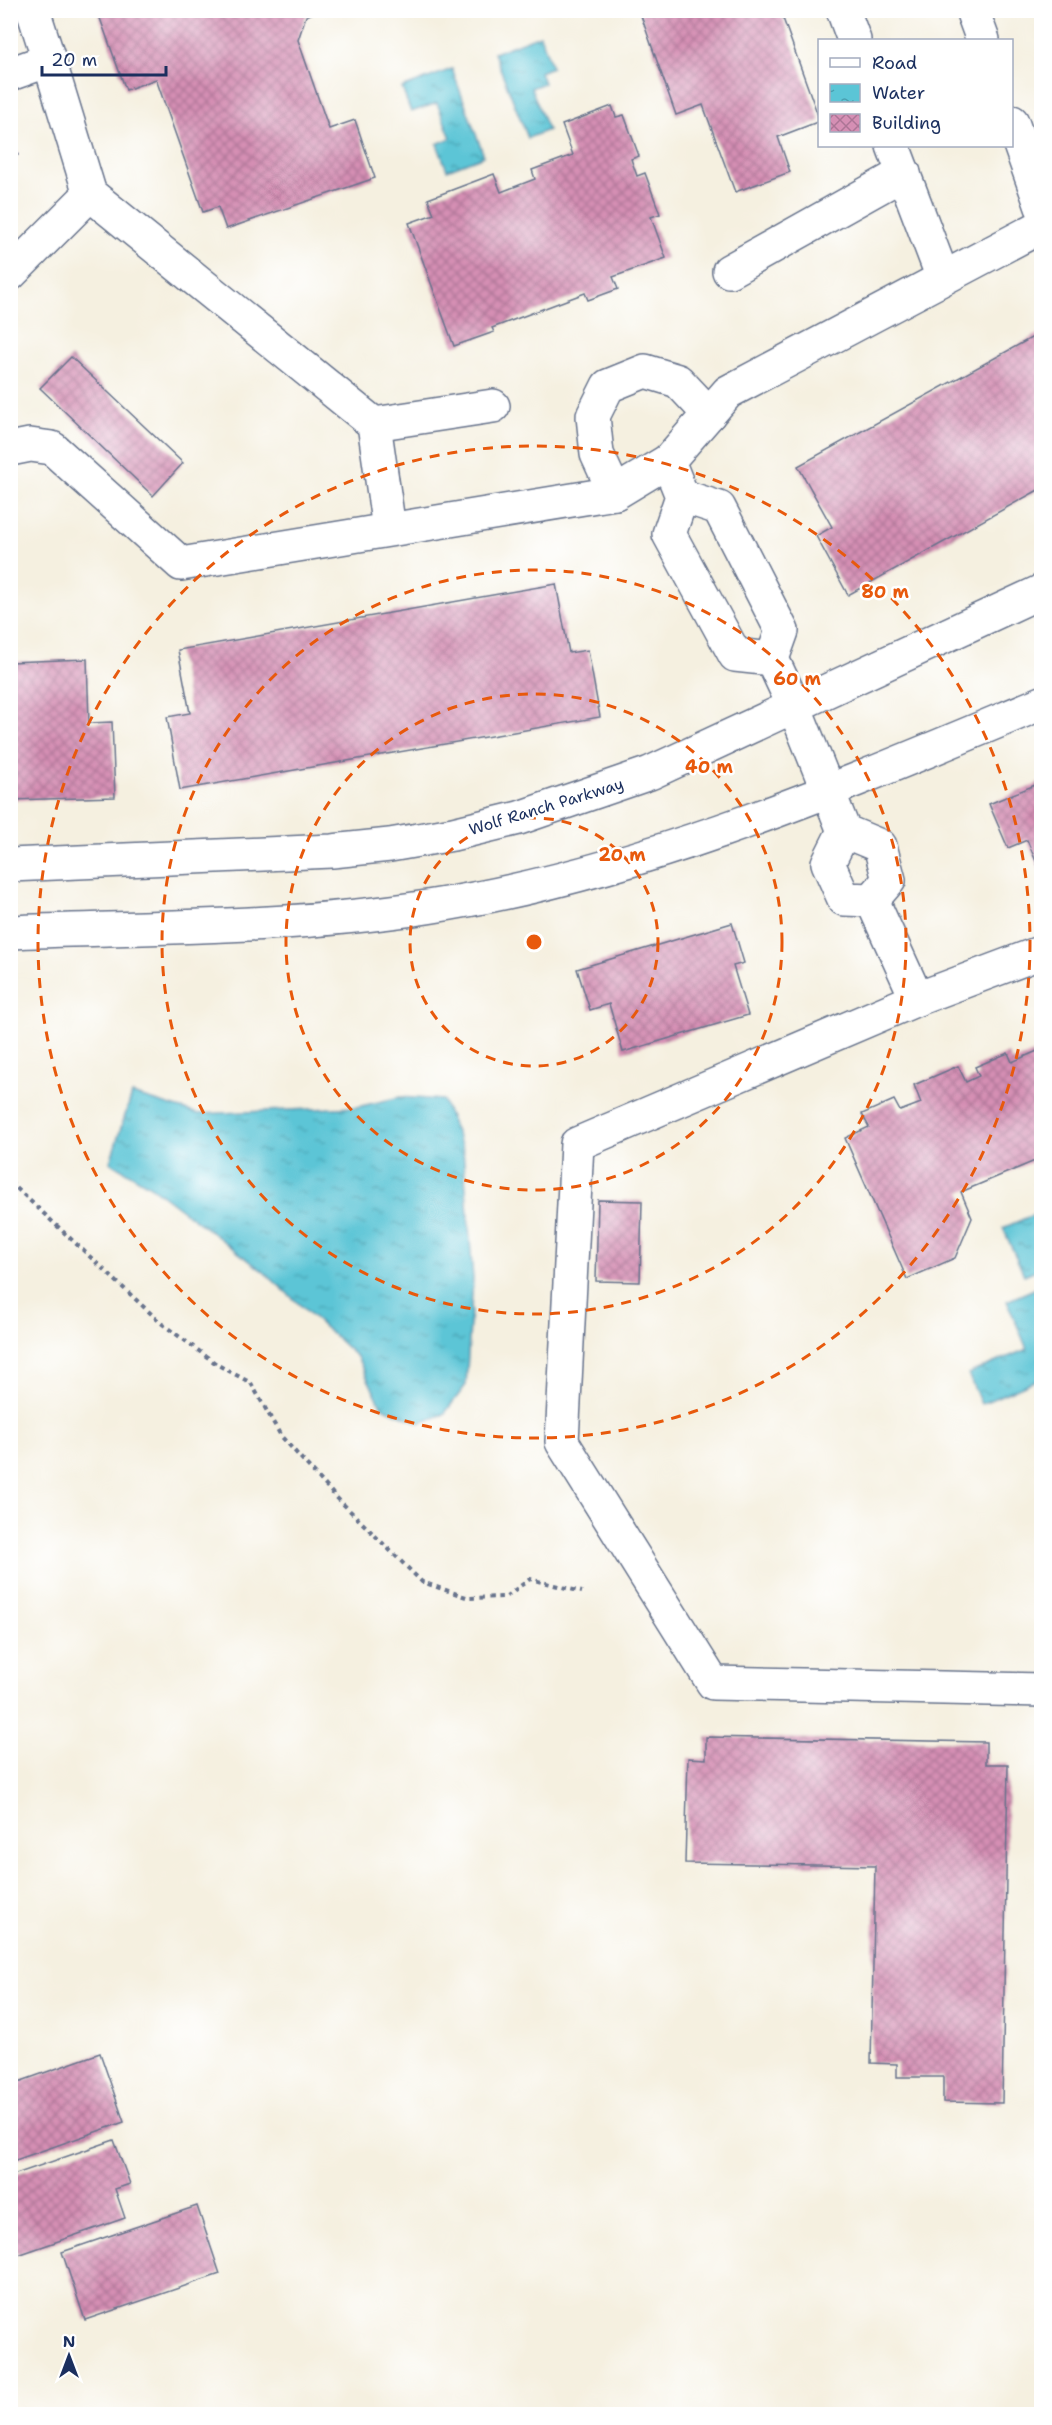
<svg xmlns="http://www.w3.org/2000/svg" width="1052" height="2425" viewBox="0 0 1052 2425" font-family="'Shantell Sans',sans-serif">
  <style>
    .water { fill: url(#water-ripples); stroke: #3b7a9a; stroke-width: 1.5 }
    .building { fill: url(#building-cross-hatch) }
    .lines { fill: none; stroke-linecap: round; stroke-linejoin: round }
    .minor-casing { stroke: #67738c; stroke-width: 36 }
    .path { stroke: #67738c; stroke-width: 4; stroke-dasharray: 4.5 4.5; stroke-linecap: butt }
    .minor { stroke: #fff; stroke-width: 33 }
    .ring { fill: none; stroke: #e8590c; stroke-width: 3; stroke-dasharray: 10 8 }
    .labels { text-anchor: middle; stroke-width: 5; stroke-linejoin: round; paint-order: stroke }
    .street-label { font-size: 16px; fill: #1b2f5e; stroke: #fff }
    .centre { fill: #e8590c; stroke: #fff; stroke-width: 3 }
    .ring-label { font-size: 18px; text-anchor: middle; font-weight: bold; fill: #e8590c; stroke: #fff; stroke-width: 5; stroke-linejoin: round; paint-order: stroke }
  </style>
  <defs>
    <pattern id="water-ripples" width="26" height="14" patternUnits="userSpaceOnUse" patternTransform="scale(1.5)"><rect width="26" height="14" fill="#5bc5d6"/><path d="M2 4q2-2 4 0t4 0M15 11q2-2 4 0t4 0" fill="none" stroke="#4aa0b1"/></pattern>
    <pattern id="building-cross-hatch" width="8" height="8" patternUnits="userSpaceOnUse" patternTransform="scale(1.5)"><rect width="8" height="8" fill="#d58fb4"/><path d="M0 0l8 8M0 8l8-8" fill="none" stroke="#ac7596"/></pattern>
  </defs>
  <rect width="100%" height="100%" fill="#fff"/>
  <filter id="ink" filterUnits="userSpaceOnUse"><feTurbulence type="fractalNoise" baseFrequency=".0167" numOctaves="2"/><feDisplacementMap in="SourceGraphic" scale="12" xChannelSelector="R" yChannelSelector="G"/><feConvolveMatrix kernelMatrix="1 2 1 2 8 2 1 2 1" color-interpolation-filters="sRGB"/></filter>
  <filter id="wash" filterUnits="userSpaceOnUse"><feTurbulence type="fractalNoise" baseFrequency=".008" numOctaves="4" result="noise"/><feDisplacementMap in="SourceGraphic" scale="24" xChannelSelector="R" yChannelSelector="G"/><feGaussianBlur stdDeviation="1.35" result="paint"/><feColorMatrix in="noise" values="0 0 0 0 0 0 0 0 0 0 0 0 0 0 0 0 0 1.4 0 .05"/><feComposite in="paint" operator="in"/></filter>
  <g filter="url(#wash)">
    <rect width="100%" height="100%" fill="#f5f0e0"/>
    <!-- water -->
    <g class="water">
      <path d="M 540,35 L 552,67 L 540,72 L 544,83 L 531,88 L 548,130 L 528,138 L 494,53 Z"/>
      <path d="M 452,69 L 484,156 L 447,170 L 437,144 L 451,138 L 437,103 L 411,112 L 402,88 Z"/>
      <path d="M 132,1094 L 198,1114 L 357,1107 L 400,1097 L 443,1100 L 463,1150 L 473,1279 L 466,1385 L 444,1414 L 419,1423 L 382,1407 L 357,1357 L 264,1272 L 152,1187 L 110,1162 Z"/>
      <path d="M 1040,1212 L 1041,1268 L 1024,1275 L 1003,1228 Z"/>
      <path d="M 1041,1286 L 1041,1378 L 981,1404 L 968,1374 L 1027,1349 L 1007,1301 Z"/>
    </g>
    <g id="blocks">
      <!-- building -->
      <g class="building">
        <path d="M 97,10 L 320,10 L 306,16 L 298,40 L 329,129 L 355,120 L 375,178 L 226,229 L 218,207 L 203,212 L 156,79 L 126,90 Z"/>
        <path d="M 639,10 L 780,10 L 820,121 L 778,137 L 790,172 L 735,192 L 703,105 L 676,115 Z"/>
        <path d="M 612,106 L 616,117 L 624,115 L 639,156 L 631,159 L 637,176 L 645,173 L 660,214 L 651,217 L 666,258 L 613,277 L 618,289 L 588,300 L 585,293 L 492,328 L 494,332 L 454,346 L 409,223 L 434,214 L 428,199 L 494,174 L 501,192 L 535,179 L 532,170 L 573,155 L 562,125 Z"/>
        <path d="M 10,133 L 18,155 L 10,157 Z"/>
        <path d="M 1042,332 L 1042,488 L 848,595 L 816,536 L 832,527 L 798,466 Z"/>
        <path d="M 71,357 L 183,463 L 153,496 L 40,388 Z"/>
        <path d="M 556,584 L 569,653 L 588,650 L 600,717 L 180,790 L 167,717 L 190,713 L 178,650 Z"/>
        <path d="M 87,659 L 89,723 L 112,722 L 115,797 L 10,800 L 10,662 Z"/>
        <path d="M 1042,782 L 1042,873 L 1041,873 L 1027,840 L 1008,848 L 989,804 Z"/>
        <path d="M 732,923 L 744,963 L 733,966 L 748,1015 L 623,1052 L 609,1004 L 590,1010 L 577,969 Z"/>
        <path d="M 1042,1049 L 1042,1158 L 961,1192 L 972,1218 L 955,1258 L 907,1279 L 845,1138 L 869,1127 L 862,1114 L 894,1100 L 900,1111 L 921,1103 L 914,1085 L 958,1066 L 966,1082 L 979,1076 L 975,1067 L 1008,1053 L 1012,1062 Z"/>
        <path d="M 598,1200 L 642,1201 L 640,1282 L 596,1281 Z"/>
        <path d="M 706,1737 L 986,1742 L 986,1764 L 1008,1764 L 1002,2103 L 943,2102 L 943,2077 L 897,2077 L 897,2064 L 871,2063 L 875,1866 L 685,1863 L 688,1758 L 706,1759 Z"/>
        <path d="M 100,2053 L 124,2122 L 10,2162 L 10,2085 Z"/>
        <path d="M 114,2140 L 130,2184 L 115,2189 L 125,2218 L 18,2255 L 10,2232 L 10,2176 Z"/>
        <path d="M 1040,2191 L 1042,2191 L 1042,2234 L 1038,2234 Z"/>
        <path d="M 197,2206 L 220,2274 L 85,2320 L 62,2252 Z"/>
      </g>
    </g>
  </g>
  <g filter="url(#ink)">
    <use href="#blocks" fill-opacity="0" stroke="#67738c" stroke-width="1.5"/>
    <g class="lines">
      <!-- minor casing -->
      <g class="minor-casing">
        <g id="minor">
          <path d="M 843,10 L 854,40"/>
          <path d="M 972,10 L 983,40"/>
          <path d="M 49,60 L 90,194 L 374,424 L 389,529"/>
          <path d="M 10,74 L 49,60 L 33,10"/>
          <path d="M 1012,122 L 1042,207"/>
          <path d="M 893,146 L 943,278"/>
          <path d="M 729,271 L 904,173"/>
          <path d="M 10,274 L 90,194"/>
          <path d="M 374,424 L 493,406"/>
          <path d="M 10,449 L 30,445 L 52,448 L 181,564 L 615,493 L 668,461"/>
          <path d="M 615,493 L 597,454 L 593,416 L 608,386 L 645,371 L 678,381 L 709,414"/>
          <path d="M 682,496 L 719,508 L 782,631 L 772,659 L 794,706 L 844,831 L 880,846 L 889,880 L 872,900"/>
          <path d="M 772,659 L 735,655 L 669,534 L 682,496 L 668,461 L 728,392 L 1042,226"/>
          <path d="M 844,831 L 828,863 L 844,899 L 872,900"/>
          <path d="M 10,865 L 332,851 L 390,845 L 453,834 L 519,818 L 650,773 L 1042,591"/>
          <path d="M 872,900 L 917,999 L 1042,952"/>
          <path d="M 10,932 C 149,927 290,928 427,907 C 642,874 843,786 1042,703"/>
          <path d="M 917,999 L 577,1144 L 562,1442 L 713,1683 L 1042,1690"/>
        </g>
      </g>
      <!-- path -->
      <path class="path" d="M 10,1182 L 161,1323 L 218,1365 L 251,1383 L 281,1436 L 334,1495 L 422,1582 L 469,1598 L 505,1597 L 530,1579 L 582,1592"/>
      <!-- minor -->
      <use href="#minor" class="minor"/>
    </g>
  </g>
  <!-- distance rings -->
  <g class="ring">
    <circle cx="534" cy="942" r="124"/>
    <circle cx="534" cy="942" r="248"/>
    <circle cx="534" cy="942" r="372"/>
    <circle cx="534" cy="942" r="496"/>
  </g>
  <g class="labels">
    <!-- street labels -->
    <g class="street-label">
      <text transform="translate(546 806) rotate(-17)" y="6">Wolf Ranch Parkway</text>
    </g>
  </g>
  <circle cx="534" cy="942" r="9" class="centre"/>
  <g class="ring-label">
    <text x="885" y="598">80 m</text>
    <text x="797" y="685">60 m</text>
    <text x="709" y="773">40 m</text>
    <text x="622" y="861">20 m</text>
  </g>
  <!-- margin -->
  <rect width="1052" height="2425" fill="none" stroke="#fff" stroke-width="36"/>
  <!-- legend -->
  <rect x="818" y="39" width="195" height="108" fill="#ffffff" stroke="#a4acbf" stroke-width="1.5"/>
  <rect x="830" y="58" width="30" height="9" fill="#ffffff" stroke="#a4acbf" stroke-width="1.5"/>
  <text x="872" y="69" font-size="18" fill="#1b2f5e">Road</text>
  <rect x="830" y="84" width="30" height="18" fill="url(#water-ripples)" stroke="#a4acbf" stroke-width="1.5"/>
  <text x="872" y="99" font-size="18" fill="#1b2f5e">Water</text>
  <rect x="830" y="114" width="30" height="18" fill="url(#building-cross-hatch)" stroke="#a4acbf" stroke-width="1.5"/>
  <text x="872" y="129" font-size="18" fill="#1b2f5e">Building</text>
  <!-- north arrow -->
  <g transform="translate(69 2356)" stroke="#ffffff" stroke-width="4.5" paint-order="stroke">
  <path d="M0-4.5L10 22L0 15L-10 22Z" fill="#1b2f5e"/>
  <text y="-9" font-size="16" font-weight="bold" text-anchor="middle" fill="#1b2f5e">N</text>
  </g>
  <!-- scale -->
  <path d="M42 66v9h124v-9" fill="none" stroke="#1b2f5e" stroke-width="3"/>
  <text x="51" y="66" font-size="18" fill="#1b2f5e" stroke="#ffffff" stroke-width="4.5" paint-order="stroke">20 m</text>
</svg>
